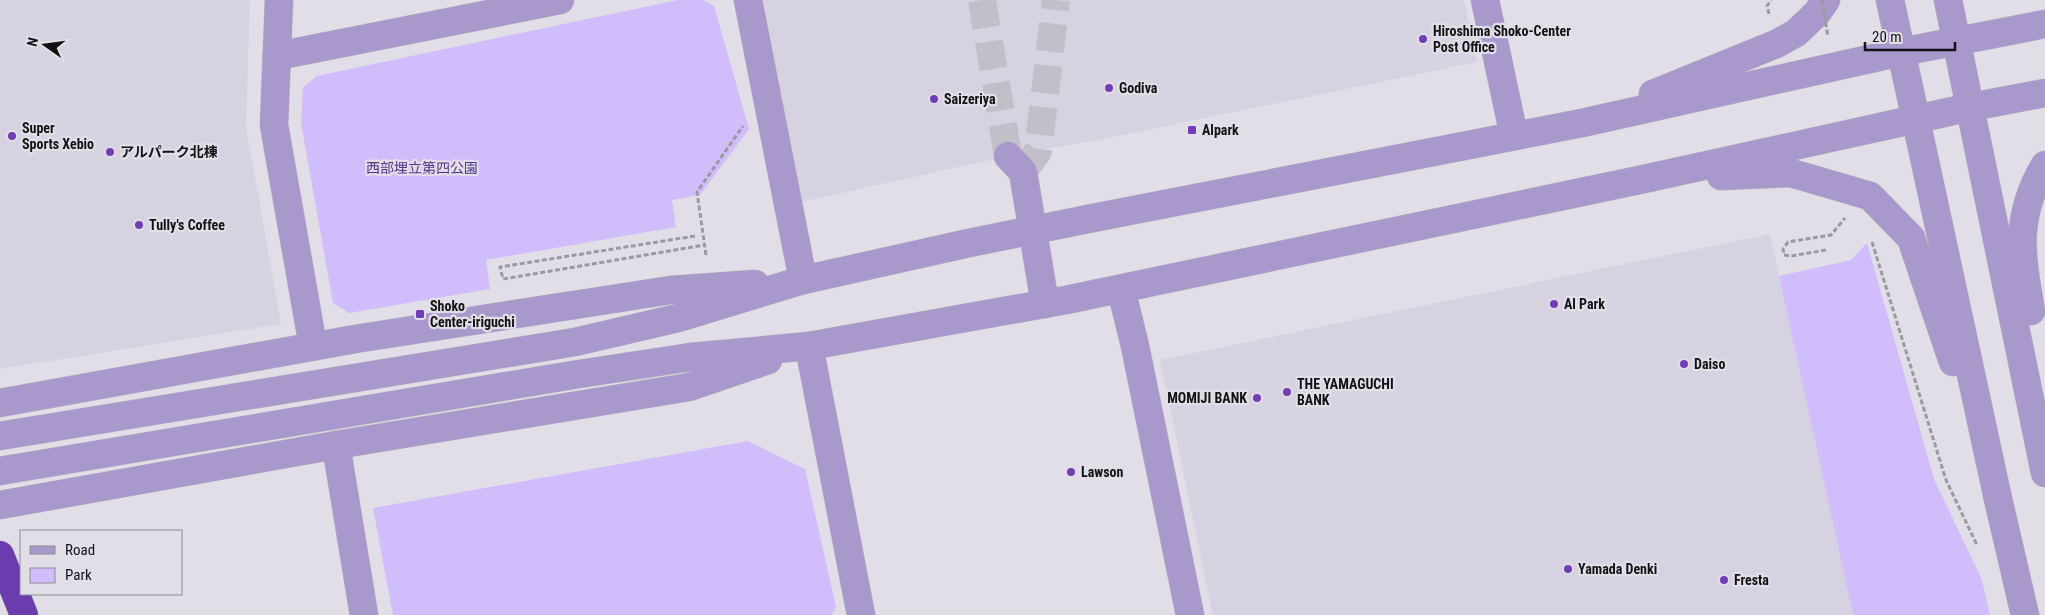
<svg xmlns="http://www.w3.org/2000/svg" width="2045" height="615" viewBox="0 0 2045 615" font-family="'Roboto Condensed','Noto Sans JP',sans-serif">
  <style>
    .built { fill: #d7d2e2 }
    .green { fill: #d1bcfc }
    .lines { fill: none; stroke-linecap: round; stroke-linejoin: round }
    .minor-tunnel { stroke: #c2bfc8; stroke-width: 28; stroke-dasharray: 28 14; stroke-linecap: butt }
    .minor-casing { stroke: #bcb9c1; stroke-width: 29 }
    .highway-casing { stroke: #bcb9c1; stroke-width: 29 }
    .path { stroke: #9c9aa1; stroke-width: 3; stroke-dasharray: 5 2.5; stroke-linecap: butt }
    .minor { stroke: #a898cc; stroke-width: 28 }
    .highway { stroke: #6b3cad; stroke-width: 28 }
    .path-bridge { stroke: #9c9aa1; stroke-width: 3; stroke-dasharray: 5 2.5; stroke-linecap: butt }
    .poi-dot { fill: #713eb5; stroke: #e1dee7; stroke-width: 2 }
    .labels { text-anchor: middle; stroke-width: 4.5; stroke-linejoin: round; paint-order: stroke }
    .poi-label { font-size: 14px; font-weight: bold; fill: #121215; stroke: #e1dee7; text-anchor: start }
    .park-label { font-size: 14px; fill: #57328b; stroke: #e1dee7 }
  </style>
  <rect width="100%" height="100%" fill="#e1dee7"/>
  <!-- built -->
  <g class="built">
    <path d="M 0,0 L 250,0 L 246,127 L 281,324 L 0,369 Z"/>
    <path d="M 763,0 L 1464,0 L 1477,62 L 1113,137 L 1008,156 L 801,202 Z"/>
    <path d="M 1770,234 L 1853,615 L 1213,615 L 1160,360 Z"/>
  </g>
  <!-- green -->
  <g class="green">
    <path d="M 678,0 L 703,0 L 714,6 L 749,129 L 700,195 L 672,200 L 676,227 L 486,260 L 490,289 L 349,313 L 333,303 L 301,123 L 303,87 L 317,76 Z"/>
    <path d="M 1867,243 L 1934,479 L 1982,580 L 1990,615 L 1853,615 L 1779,276 L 1851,260 Z"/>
    <path d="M 748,441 L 805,469 L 836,607 L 832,615 L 393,615 L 373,508 Z"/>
  </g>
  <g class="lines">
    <!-- minor-tunnel -->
    <g class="minor-tunnel">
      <path d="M 982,0 L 1008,156"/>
      <path d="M 1023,172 L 1038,151 L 1056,0"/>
    </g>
    <!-- minor casing -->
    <g class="minor-casing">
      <g id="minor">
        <path d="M 279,0 L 274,125 L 313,346"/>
        <path d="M 748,0 L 803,280"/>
        <path d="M 1485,0 L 1514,136"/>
        <path d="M 1890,0 L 1998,499 L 2025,615"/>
        <path d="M 1948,0 L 2045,473"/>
        <path d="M 277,56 L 560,0"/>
        <path d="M 1653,94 L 1776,44 L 1796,33 L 1817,13 L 1826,0"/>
        <path d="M 1008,156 L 1023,172 L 1045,304"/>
        <path d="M 1721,176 L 1791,173 L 1870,196 L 1911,238 L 1953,362"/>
        <path d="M 1121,289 L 1135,346 L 1190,615"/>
        <path d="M 2031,311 C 2021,254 2014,217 2045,165"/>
        <path d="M 809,346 L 861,615"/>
        <path d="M 0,403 L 355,339 L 671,290 L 755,284"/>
        <path d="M 0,436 L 575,342 L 678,318 L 803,280 L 969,243 L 1093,218 L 1582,123 L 1901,52 L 2045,24"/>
        <path d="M 336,445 L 364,615"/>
        <path d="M 0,471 L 579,374 L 691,357 L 809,346 L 1066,300 L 1644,179 L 1971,107 L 2045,93"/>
        <path d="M 0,505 L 336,445 L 689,387 L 768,360"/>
      </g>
    </g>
    <!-- highway casing -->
    <g class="highway-casing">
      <path id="highway" d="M 0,555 L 24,615"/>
    </g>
    <!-- path -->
    <g class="path">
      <path d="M 1769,14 L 1767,6 L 1771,0"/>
      <path d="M 695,236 L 500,267 L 503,279 L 705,245"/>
      <path d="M 1872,242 L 1946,480 L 1977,545"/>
      <path d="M 1826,250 L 1791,256 L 1784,255 L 1783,249 L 1788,242 L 1831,235 L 1845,218"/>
      <path d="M 706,255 L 697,192 L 743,126"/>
    </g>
    <!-- minor -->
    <use href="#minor" class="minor"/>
    <!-- highway -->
    <use href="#highway" class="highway"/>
    <!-- path-bridge -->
    <path class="path-bridge" d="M 1822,0 L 1828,37"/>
  </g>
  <!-- markers -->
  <g class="poi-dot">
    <circle cx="1423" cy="39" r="5"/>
    <circle cx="1109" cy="88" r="5"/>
    <circle cx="934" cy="99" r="5"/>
    <rect x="1187" y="125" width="10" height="10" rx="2.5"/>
    <circle cx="12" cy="136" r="5"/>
    <circle cx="110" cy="152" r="5"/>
    <circle cx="139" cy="225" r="5"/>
    <circle cx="1554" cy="304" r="5"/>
    <rect x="415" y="309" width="10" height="10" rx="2.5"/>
    <circle cx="1684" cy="364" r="5"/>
    <circle cx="1287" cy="392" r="5"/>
    <circle cx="1257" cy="398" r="5"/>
    <circle cx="1071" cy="472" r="5"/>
    <circle cx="1568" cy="569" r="5"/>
    <circle cx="1724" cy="580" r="5"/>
  </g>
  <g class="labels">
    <!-- poi labels -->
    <g class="poi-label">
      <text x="1433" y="36">Hiroshima Shoko-Center<tspan x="1433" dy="16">Post Office</tspan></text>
      <text x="1119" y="93">Godiva</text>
      <text x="944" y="104">Saizeriya</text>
      <text x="22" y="133">Super<tspan x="22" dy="16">Sports Xebio</tspan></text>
      <text x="1202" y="135">Alpark</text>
      <text x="120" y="157">アルパーク北棟</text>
      <text x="149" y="230">Tully's Coffee</text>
      <text x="1564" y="309">Al Park</text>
      <text x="430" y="311">Shoko<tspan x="430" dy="16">Center-iriguchi</tspan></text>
      <text x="1694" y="369">Daiso</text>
      <text x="1297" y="389">THE YAMAGUCHI<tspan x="1297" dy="16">BANK</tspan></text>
      <text x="1247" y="403" text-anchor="end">MOMIJI BANK</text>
      <text x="1081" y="477">Lawson</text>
      <text x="1578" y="574">Yamada Denki</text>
      <text x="1734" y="585">Fresta</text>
    </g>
    <!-- park labels -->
    <g class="park-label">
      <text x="422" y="173">西部埋立第四公園</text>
    </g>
  </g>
  <!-- legend -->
  <rect x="20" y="530" width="162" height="65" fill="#e1dee7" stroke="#8e8c93"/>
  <rect x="30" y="546" width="25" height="8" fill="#a898cc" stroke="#8e8c93"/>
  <text x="65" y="555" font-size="15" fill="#121215">Road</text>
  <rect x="30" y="568" width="25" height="15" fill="#d1bcfc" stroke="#8e8c93"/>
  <text x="65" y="580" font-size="15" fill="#121215">Park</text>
  <!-- north arrow -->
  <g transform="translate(45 45) rotate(284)" stroke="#e1dee7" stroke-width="4" paint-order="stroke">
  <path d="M0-4L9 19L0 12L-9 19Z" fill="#121215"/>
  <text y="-8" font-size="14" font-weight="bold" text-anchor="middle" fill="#121215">N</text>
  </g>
  <!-- scale -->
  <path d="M1865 42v8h90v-8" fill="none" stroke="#121215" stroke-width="2.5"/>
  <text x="1872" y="42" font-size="15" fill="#121215" stroke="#e1dee7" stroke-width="4" paint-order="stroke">20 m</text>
</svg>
